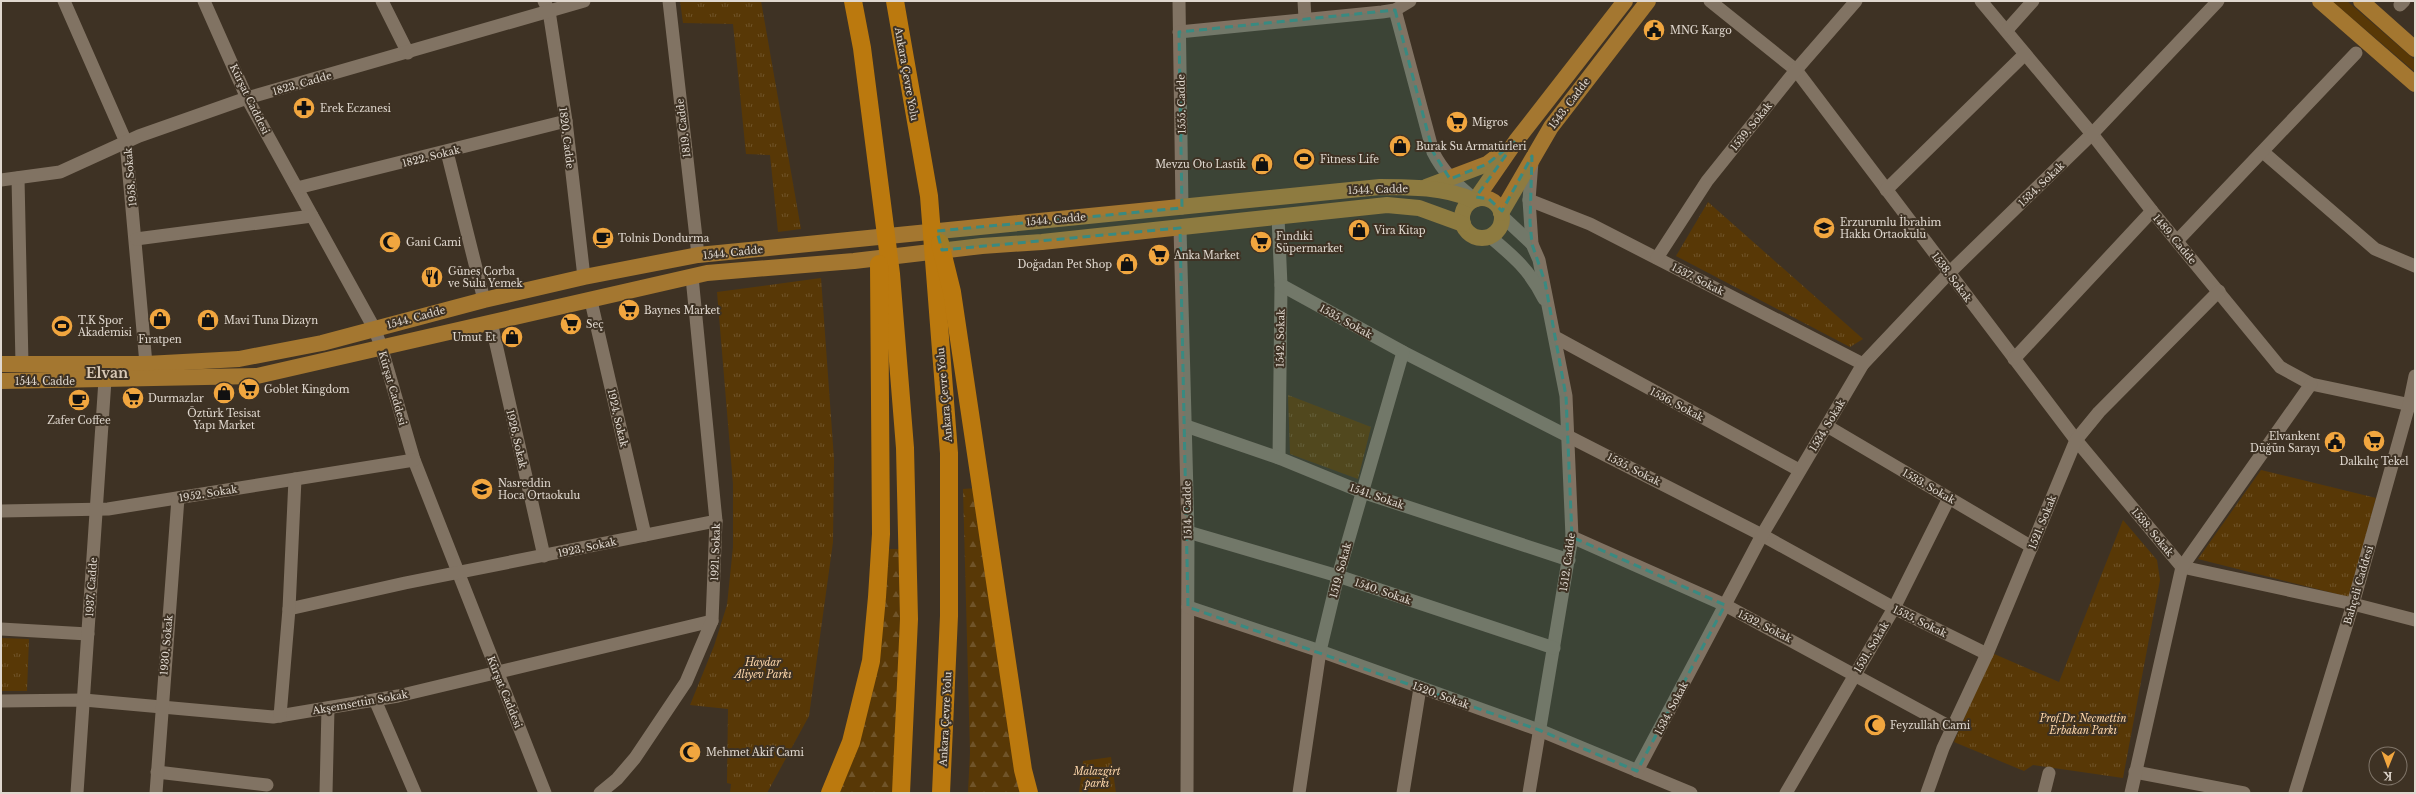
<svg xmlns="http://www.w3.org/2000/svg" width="2416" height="794" viewBox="0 0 2416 794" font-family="'Libre Baskerville',serif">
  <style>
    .grass { fill: #583806 }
    .forest { fill: url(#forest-firs) }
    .park { fill: url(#park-tufts) }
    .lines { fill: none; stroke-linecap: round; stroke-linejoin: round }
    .minor { stroke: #817363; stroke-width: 13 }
    .major { stroke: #a47730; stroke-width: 16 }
    .highway { stroke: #bb790e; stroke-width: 18 }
    .marked { fill: #398a81; fill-opacity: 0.2; stroke: #398a81; stroke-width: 3; stroke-dasharray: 8 5; stroke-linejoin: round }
    .labels { text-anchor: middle; stroke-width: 4; stroke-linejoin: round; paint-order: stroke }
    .poi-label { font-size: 10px; fill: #e0d8cf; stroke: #3e3224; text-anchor: start }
    .street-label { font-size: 10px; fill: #e0d8cf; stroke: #3e3224 }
    .park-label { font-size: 10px; font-style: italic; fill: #fdd6aa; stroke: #3e3224 }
    .district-label { font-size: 14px; font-weight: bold; fill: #d8c9b7; stroke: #3e3224 }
  </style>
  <defs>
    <pattern id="forest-firs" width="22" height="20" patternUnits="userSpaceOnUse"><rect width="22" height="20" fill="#583806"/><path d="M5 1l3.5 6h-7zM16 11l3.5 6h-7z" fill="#705429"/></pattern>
    <pattern id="park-tufts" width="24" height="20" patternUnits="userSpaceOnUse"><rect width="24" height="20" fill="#583806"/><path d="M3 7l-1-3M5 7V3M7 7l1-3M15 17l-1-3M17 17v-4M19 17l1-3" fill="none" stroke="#705429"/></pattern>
  </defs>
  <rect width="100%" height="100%" fill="#3e3224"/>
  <!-- grass -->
  <path class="grass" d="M 2332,1 L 2347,1 L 2415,60 L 2415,72 Z"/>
  <!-- forest -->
  <g class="forest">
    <path d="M 976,488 L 1023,793 L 968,793 L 970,752 L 963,489 Z"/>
    <path d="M 886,549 L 899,549 L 900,620 L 894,793 L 837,793 Z"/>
  </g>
  <!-- park -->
  <g class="park">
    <path d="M 680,1 L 761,1 L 801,229 L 778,232 L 770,155 L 746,154 L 733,24 L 683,23 Z"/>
    <path d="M 1708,202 L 1863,339 L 1850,347 L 1676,256 Z"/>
    <path d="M 821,278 L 834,459 L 833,542 L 809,716 L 767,793 L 730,793 L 731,784 L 727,783 L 728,709 L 690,705 L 714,646 L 727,605 L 733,547 L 733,484 L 717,292 Z"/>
    <path d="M 1288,395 L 1371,427 L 1358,479 L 1290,454 Z"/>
    <path d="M 2261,470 L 2376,498 L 2349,597 L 2198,559 Z"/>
    <path d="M 2123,520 L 2157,560 L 2160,580 L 2123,778 L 2033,765 L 2024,771 L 1954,742 L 1992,653 L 2059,682 Z"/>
    <path d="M 1,638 L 29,639 L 27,691 L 1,691 Z"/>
    <path d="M 1111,757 L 1116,793 L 1079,793 L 1083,761 Z"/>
  </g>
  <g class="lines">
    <!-- minor -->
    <g class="minor">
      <path d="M 64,1 L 126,142 L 146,364"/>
      <path d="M 204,1 L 247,98 L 374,328 L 381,346 L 414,460 L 545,793"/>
      <path d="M 382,1 L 408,53"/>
      <path d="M 544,1 L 549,11 L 566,121 L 584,277"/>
      <path d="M 669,1 L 698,255"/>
      <path d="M 1179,1 L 1182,208"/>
      <path d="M 1304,1 L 1305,18"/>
      <path d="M 1710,1 L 1796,70 L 2076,440 L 2182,567 L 2353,604 L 2415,620"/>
      <path d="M 1981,1 L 2092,134 L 2152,211 L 2280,367 L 2311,384 L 2415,406"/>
      <path d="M 2400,5 L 2404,1"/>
      <path d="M 1395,10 L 1433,152 C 1443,172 1456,184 1473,198"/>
      <path d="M 2007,30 L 2033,1"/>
      <path d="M 1179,32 L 1382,12 L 1395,10 L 1410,1"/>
      <path d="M 447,152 L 484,300"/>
      <path d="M 2263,152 L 2375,249 L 2415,266"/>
      <path d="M 1532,162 L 1529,200 L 1532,244"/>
      <path d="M 18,178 L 22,364"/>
      <path d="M 1,180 L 60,172 L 139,136 L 247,98 L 584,1"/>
      <path d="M 297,188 L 566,121"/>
      <path d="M 1886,190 L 2025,54"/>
      <path d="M 1529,200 L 1590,224 L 1863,364"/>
      <path d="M 1501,215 L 1532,244 L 1539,260 L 1566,396 L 1572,537 L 1529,793"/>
      <path d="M 1278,217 L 1281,285 L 1279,458"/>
      <path d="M 1180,228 L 1188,532 L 1187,793"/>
      <path d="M 1489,236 C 1513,256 1530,270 1544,299"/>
      <path d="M 136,239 L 312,216"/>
      <path d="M 2178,240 L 2356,53"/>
      <path d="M 1657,258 L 1707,181 L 1796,70 L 1856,1"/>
      <path d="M 1281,285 L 1403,352 L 1762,535 L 1894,608 L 1987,654"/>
      <path d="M 591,301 L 645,535"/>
      <path d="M 491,322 L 544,556"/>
      <path d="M 1555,337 L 1799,470"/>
      <path d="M 2014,359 L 2152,211"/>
      <path d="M 1186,426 L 1279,458 L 1362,492 L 1569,560"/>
      <path d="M 1827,426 L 2032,547"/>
      <path d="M 1,511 L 108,509 L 414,460"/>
      <path d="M 1188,532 L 1338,576 L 1554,648"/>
      <path d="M 1572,537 L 1725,605 L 1952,728"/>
      <path d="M 1188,607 L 1320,651 L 1539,730 L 1691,793"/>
      <path d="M 289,609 L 405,583 L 716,521"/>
      <path d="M 1,629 L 88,634"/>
      <path d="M 375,700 L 415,793"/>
      <path d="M 1,701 L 84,700 L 273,717 L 398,696 L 712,621"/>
      <path d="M 280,716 L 289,609 L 295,479"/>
      <path d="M 1637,771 L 1762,535 L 1863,364 L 1949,273 L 2092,134 L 2218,1"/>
      <path d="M 157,772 L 267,785"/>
      <path d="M 2135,772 L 2244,793"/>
      <path d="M 77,793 L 105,380"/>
      <path d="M 156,793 L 178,498"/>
      <path d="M 326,793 L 328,708"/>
      <path d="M 600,793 L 617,779 L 635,758 L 686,682 L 712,621 L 716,521 L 692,277"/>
      <path d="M 1299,793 L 1320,651 L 1338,576 L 1403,352"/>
      <path d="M 1403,793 L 1420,688"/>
      <path d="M 1786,793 L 1894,608 L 1949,498"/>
      <path d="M 1927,793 L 1943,748 L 1987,654 L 2076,440 L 2099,412 L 2219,291"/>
      <path d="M 2044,793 L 2049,773"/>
      <path d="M 2131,793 L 2182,567 L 2311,384"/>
      <path d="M 2295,793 L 2353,604 L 2409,405 L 2415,376"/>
    </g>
    <!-- major -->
    <g class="major">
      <path d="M 2320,1 L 2415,84"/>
      <path d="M 2361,1 L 2415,49"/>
      <path d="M 1426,187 L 1487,164 L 1504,151"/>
      <circle cx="1482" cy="218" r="20"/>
      <path d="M 1476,199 L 1516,141 L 1625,1"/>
      <path d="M 1501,213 L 1551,127 L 1648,1"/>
      <path d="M 1,364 L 146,364 L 239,359 L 322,343 L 484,300 L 584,277 L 698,255 L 1380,187 C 1410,187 1445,187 1473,200"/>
      <path d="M 1,381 L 257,376 L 707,273 L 854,261 L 982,246 L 1042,242 L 1387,205 L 1419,208 L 1463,224"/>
    </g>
    <!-- highway -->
    <g class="highway">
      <path d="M 853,1 L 862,48 L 891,274 L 905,448 L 909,619 L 901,793"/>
      <path d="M 895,1 L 929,196 L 949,453 L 949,616 L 941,793"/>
      <path d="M 940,243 L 952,292 L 1023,770 L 1029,793"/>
      <path d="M 830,793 L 851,742 L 871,661 L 877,597 L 881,534 L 879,264"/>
    </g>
  </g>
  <!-- marked area -->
  <path class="marked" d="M 1395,10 L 1433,152 L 1450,179 L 1487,164 L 1516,141 L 1476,197 L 1489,199 L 1502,211 L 1532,156 L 1530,222 L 1532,244 L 1545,282 L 1566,396 L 1572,537 L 1725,605 L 1637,771 L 1539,730 L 1188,607 L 1180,228 L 942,250 L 937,231 L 1182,208 L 1179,32 Z"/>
  <!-- icons -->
  <defs>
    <g id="civic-disc" transform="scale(1.15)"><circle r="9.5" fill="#f1a63f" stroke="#3e3224"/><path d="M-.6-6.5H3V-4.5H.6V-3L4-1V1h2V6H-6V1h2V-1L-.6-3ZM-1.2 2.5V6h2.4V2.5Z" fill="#111"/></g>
    <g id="pharmacy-disc" transform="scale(1.15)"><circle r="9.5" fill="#f1a63f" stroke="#3e3224"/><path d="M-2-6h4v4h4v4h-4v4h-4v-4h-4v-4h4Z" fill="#111"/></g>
    <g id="supermarket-disc" transform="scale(1.15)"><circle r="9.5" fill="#f1a63f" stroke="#3e3224"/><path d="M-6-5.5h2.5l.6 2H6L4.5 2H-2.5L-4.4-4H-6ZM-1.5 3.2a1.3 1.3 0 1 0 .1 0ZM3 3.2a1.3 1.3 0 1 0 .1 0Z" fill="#111"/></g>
    <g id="shop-disc" transform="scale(1.15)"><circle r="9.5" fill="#f1a63f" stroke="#3e3224"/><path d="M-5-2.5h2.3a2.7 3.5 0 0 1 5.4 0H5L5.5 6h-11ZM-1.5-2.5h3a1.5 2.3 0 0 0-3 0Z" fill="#111"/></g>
    <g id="stadium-disc" transform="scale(1.15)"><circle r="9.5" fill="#f1a63f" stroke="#3e3224"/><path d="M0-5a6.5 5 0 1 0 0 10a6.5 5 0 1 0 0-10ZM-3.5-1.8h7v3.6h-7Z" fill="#111"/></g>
    <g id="school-disc" transform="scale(1.15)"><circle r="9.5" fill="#f1a63f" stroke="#3e3224"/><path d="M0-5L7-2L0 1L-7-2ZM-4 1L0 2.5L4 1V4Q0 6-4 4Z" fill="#111"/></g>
    <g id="cafe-disc" transform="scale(1.15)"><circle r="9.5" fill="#f1a63f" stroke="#3e3224"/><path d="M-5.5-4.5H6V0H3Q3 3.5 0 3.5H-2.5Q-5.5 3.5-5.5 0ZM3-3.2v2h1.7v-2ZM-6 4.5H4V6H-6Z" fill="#111"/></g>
    <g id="mosque-disc" transform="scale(1.15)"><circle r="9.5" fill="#f1a63f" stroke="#3e3224"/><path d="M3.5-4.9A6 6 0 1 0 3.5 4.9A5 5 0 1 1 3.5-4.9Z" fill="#111"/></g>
    <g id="restaurant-disc" transform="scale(1.15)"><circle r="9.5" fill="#f1a63f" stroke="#3e3224"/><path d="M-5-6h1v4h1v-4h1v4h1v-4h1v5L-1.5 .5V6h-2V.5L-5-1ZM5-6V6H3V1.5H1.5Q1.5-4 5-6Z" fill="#111"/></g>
  </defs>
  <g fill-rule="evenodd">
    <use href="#civic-disc" x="1654" y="30"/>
    <use href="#pharmacy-disc" x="304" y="108"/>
    <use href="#supermarket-disc" x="1457" y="122"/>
    <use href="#shop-disc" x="1400" y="146"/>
    <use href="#stadium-disc" x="1304" y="159"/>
    <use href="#shop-disc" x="1262" y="164"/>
    <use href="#school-disc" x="1824" y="228"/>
    <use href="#shop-disc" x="1359" y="230"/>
    <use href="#cafe-disc" x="603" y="238"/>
    <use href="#mosque-disc" x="390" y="242"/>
    <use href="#supermarket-disc" x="1261" y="242"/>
    <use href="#supermarket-disc" x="1159" y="255"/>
    <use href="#shop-disc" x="1127" y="264"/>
    <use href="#restaurant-disc" x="432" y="277"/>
    <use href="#supermarket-disc" x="629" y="310"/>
    <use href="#shop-disc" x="160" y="319"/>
    <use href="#shop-disc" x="208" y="320"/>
    <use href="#supermarket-disc" x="571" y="324"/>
    <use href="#stadium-disc" x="62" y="326"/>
    <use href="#shop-disc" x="512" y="337"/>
    <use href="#supermarket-disc" x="249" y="389"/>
    <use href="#shop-disc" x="224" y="393"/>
    <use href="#supermarket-disc" x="133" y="398"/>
    <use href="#cafe-disc" x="79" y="400"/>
    <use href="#supermarket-disc" x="2374" y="441"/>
    <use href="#civic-disc" x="2335" y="442"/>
    <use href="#school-disc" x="482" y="489"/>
    <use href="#mosque-disc" x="1875" y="725"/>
    <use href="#mosque-disc" x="690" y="752"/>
  </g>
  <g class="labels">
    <!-- poi labels -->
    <g class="poi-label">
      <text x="1670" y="34">MNG Kargo</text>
      <text x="320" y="112">Erek Eczanesi</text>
      <text x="1472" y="126">Migros</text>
      <text x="1416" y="150">Burak Su Armatürleri</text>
      <text x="1320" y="163">Fitness Life</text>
      <text x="1246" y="168" text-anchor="end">Mevzu Oto Lastik</text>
      <text x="1840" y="226">Erzurumlu İbrahim<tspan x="1840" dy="12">Hakkı Ortaokulu</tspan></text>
      <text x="1374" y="234">Vira Kitap</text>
      <text x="1276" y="240">Fındıki<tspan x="1276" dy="12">Süpermarket</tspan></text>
      <text x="618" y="242">Tolnis Dondurma</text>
      <text x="406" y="246">Gani Cami</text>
      <text x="1174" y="259">Anka Market</text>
      <text x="1112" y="268" text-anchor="end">Doğadan Pet Shop</text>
      <text x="448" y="275">Güneş Çorba<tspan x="448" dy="12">ve Sulu Yemek</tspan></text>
      <text x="644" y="314">Baynes Market</text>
      <text x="78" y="324">T.K Spor<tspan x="78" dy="12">Akademisi</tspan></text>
      <text x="224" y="324">Mavi Tuna Dizayn</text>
      <text x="586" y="328">Seç</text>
      <text x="496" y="341" text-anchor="end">Umut Et</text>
      <text x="160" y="343" text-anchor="middle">Fıratpen</text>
      <text x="264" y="393">Goblet Kingdom</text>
      <text x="148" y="402">Durmazlar</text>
      <text x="224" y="417" text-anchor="middle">Öztürk Tesisat<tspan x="224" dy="12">Yapı Market</tspan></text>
      <text x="79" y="424" text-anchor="middle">Zafer Coffee</text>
      <text x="2320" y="440" text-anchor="end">Elvankent<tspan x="2320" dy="12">Düğün Sarayı</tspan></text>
      <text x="2374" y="465" text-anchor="middle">Dalkılıç Tekel</text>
      <text x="498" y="487">Nasreddin<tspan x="498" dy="12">Hoca Ortaokulu</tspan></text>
      <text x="1890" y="729">Feyzullah Cami</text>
      <text x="706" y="756">Mehmet Akif Cami</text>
    </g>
    <!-- street labels -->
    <g class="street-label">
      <text transform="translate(907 74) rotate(80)" y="4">Ankara Çevre Yolu</text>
      <text transform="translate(302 83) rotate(-16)" y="4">1823. Cadde</text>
      <text transform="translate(250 99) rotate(64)" y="4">Kürşat Caddesi</text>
      <text transform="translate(1569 103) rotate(-53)" y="4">1543. Cadde</text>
      <text transform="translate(1181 104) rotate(-91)" y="4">1555. Cadde</text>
      <text transform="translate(1751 126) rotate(-51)" y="4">1539. Sokak</text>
      <text transform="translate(683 128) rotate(-97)" y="4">1819. Cadde</text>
      <text transform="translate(567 138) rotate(83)" y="4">1820. Cadde</text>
      <text transform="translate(431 156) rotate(-14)" y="4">1822. Sokak</text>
      <text transform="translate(130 177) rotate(-95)" y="4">1958. Sokak</text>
      <text transform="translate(2041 184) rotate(-44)" y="4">1534. Sokak</text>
      <text transform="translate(1378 189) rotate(-2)" y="4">1544. Cadde</text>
      <text transform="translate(1056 219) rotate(-5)" y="4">1544. Cadde</text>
      <text transform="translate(2175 239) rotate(50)" y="4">1489. Cadde</text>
      <text transform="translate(733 252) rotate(-6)" y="4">1544. Cadde</text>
      <text transform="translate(1952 277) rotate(53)" y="4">1538. Sokak</text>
      <text transform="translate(1698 279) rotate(27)" y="4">1537. Sokak</text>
      <text transform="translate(416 317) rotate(-15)" y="4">1544. Cadde</text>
      <text transform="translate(1346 321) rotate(29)" y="4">1535. Sokak</text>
      <text transform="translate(1280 338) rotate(-89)" y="4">1542. Sokak</text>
      <text x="45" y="385">1544. Cadde</text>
      <text transform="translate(393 388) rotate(74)" y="4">Kürşat Caddesi</text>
      <text transform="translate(944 395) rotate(-95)" y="4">Ankara Çevre Yolu</text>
      <text transform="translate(1677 404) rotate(28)" y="4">1536. Sokak</text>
      <text transform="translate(618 418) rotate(77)" y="4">1924. Sokak</text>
      <text transform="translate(1827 425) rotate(-59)" y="4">1534. Sokak</text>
      <text transform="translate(517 439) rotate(77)" y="4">1926. Sokak</text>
      <text transform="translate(1634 469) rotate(27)" y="4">1535. Sokak</text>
      <text transform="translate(1929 486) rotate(30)" y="4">1533. Sokak</text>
      <text transform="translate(208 493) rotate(-9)" y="4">1952. Sokak</text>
      <text transform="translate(1377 496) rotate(19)" y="4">1541. Sokak</text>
      <text transform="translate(1187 510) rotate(-91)" y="4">1514. Cadde</text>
      <text transform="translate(2042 522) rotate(-68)" y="4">1521. Sokak</text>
      <text transform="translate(2153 532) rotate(50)" y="4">1538. Sokak</text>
      <text transform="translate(587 547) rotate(-12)" y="4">1923. Sokak</text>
      <text transform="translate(715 552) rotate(-88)" y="4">1921. Sokak</text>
      <text transform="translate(1567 562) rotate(-82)" y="4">1512. Cadde</text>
      <text transform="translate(1340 570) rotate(-75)" y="4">1519. Sokak</text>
      <text transform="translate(2358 585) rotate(-74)" y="4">Bahçeli Caddesi</text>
      <text transform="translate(91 587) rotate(-86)" y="4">1937. Cadde</text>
      <text transform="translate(1383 591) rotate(19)" y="4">1540. Sokak</text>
      <text transform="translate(1920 621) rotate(26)" y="4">1535. Sokak</text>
      <text transform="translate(1765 626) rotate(27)" y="4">1532. Sokak</text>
      <text transform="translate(166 645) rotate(-85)" y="4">1930. Sokak</text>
      <text transform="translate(1871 647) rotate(-59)" y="4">1531. Sokak</text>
      <text transform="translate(505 692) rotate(68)" y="4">Kürşat Caddesi</text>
      <text transform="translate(1441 695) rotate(20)" y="4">1520. Sokak</text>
      <text transform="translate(360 702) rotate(-10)" y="4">Akşemsettin Sokak</text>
      <text transform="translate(1671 708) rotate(-62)" y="4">1534. Sokak</text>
      <text transform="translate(945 719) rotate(-87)" y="4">Ankara Çevre Yolu</text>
    </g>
    <!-- park labels -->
    <g class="park-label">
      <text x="763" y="666">Haydar<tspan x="763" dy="12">Aliyev Parkı</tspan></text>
      <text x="2083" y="722">Prof.Dr. Necmettin<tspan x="2083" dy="12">Erbakan Parkı</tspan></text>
      <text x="1097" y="775">Malazgirt<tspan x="1097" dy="12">parkı</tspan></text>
    </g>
    <!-- district labels -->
    <g class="district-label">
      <text x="107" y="378">Elvan</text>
    </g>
  </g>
  <!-- border -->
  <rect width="2416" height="794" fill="none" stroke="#e0d8cf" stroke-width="4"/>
  <!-- north arrow -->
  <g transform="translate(2388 766) rotate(181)"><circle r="19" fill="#3e3224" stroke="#7f7468"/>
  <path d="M0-3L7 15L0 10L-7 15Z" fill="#f1a63f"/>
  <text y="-6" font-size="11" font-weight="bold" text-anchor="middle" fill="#e0d8cf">K</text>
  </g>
</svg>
